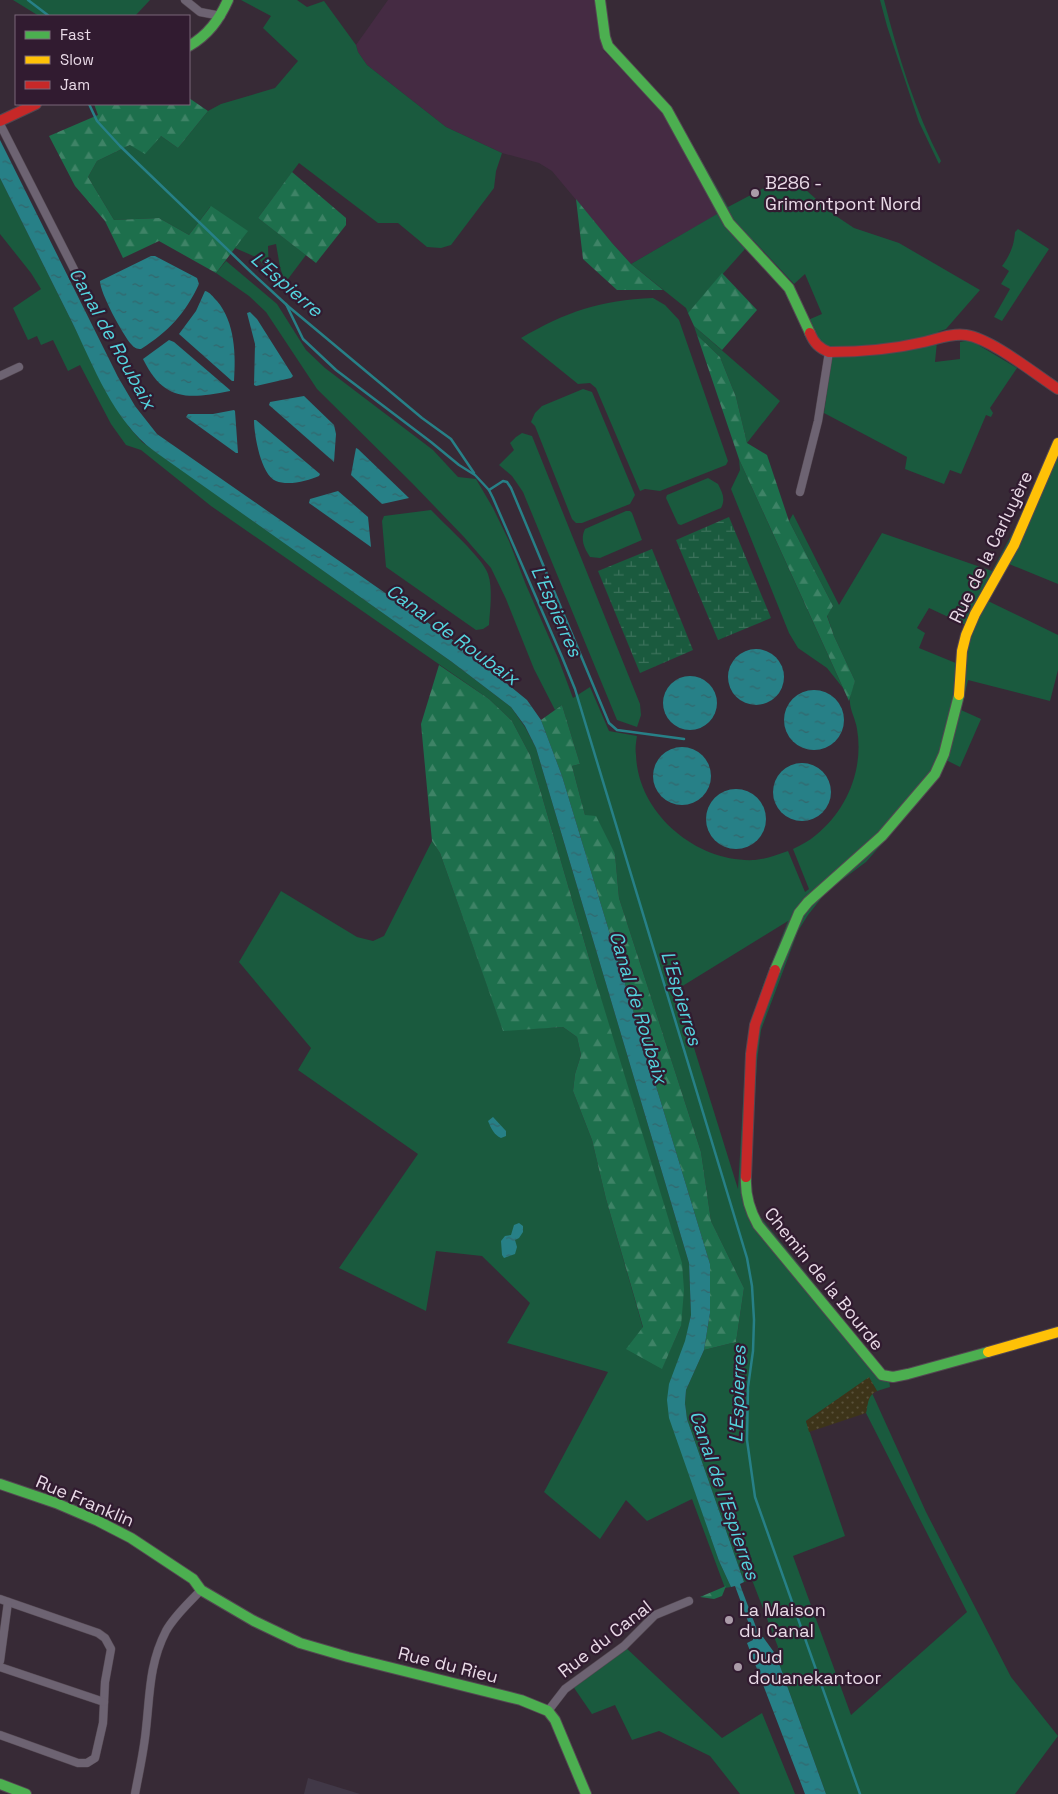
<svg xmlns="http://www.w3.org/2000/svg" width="1058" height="1794" viewBox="0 0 1058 1794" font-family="'Space Grotesk',sans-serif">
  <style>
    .built { fill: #452b43 }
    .education { fill: #413847 }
    .green { fill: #1a5a3e; fill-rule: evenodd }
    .forest { fill: url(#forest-firs) }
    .wetland { fill: url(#wetland-marsh) }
    .sand { fill: url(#sand-dots) }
    .water { fill: url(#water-ripples) }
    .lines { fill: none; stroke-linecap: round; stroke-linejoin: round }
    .stream { stroke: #278087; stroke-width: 2.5 }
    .street-casing { stroke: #534751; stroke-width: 9 }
    .fast-casing { stroke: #534751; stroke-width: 12 }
    .slow-casing { stroke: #534751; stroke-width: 12 }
    .jam-casing { stroke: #534751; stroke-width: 12 }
    .street { stroke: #6d6372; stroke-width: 8 }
    .fast { stroke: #4caf50; stroke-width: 10 }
    .slow { stroke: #ffc107; stroke-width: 10 }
    .jam { stroke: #c62828; stroke-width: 10 }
    .poi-dot { fill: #ab9ca9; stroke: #311b30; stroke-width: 2 }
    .labels { text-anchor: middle; stroke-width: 4.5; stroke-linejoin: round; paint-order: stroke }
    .poi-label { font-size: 18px; fill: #e9dae7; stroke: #311b30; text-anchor: start }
    .street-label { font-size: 18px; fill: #e9dae7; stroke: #311b30 }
    .water-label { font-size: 19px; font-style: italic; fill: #54d4de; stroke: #311b30 }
  </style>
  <defs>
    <pattern id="forest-firs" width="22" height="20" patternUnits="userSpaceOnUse" patternTransform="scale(1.25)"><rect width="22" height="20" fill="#1d6f4c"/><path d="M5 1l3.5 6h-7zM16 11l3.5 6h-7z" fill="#3e8366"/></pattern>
    <pattern id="wetland-marsh" width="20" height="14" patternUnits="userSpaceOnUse" patternTransform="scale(1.25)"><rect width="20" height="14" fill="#1a5a3e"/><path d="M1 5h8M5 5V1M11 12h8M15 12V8" fill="none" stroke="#3b715a"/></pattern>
    <pattern id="sand-dots" width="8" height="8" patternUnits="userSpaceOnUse" patternTransform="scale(1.25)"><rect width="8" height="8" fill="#3d3419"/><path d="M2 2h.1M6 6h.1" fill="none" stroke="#59513a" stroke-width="1.8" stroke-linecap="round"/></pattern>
    <pattern id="water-ripples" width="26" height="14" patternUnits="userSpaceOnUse" patternTransform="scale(1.25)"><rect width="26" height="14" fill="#278087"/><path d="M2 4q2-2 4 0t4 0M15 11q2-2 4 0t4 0" fill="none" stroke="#33676d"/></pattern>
  </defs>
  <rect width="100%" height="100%" fill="#372a36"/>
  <!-- built -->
  <path class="built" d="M 388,0 L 595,0 L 603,50 L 662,112 L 671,125 L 718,214 L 631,264 L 612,243 L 552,171 L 539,163 L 502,153 L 446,127 L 367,65 L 358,52 L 356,45 Z"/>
  <!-- education -->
  <path class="education" d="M 308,1778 L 360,1794 L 304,1794 Z"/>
  <!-- green -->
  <g class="green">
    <path d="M 13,0 L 150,0 L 135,16 L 39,16 Z"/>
    <path d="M 241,0 L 297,0 L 307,7 L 324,1 L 356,45 L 358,52 L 367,65 L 446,127 L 502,153 L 496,171 L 494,188 L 451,245 L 441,248 L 427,247 L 398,223 L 378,223 L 299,163 L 258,218 L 306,255 L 285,283 L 280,267 L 276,244 L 268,246 L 269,272 L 258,258 L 235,248 L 247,231 L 210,207 L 189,235 L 159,218 L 114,220 L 88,177 L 97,161 L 130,145 L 161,136 L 178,148 L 208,111 L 221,104 L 275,88 L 298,61 L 263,28 L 271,16 Z"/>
    <path d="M 880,0 L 884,0 C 898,55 915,111 941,161 L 939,164 L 919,122 L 887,26 Z"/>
    <path d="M 674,112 L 728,207 L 789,175 L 833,214 L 854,228 L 899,243 L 980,290 L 946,329 L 938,332 L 935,362 L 960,359 L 960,342 L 970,340 L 1017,368 L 990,408 L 993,413 L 991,417 L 986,415 L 961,474 L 950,470 L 944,484 L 905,469 L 907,457 L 824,413 L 833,348 L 827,348 L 817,337 L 808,320 L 822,314 L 805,274 L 794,284 L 753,240 L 688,313 L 686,308 L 631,264 L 717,214 L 666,117 Z"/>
    <path d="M 0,178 L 104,386 L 129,427 L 142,442 L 452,662 L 511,707 L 525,727 L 536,748 L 689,1263 L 691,1315 L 670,1418 L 719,1561 L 731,1587 L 725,1588 L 692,1499 L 647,1521 L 626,1500 L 600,1539 L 544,1492 L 608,1372 L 507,1343 L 530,1303 L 482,1256 L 436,1251 L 426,1311 L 339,1268 L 418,1154 L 298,1070 L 311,1048 L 239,962 L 281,891 L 357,937 L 373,941 L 384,936 L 432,841 L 440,853 L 503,1030 L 563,1027 L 577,1037 L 581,1055 L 575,1074 L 573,1091 L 592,1140 L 606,1199 L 643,1328 L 662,1368 L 681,1326 L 597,985 L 530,755 L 512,721 L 489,699 L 211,506 L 141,450 L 126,445 L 111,424 L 80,365 L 68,371 L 53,340 L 41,345 L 37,336 L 28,340 L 13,308 L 41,289 L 31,273 L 0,234 Z"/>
    <path d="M 1018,229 L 1049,249 L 1002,321 L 994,317 L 1010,289 L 1001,284 L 1009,271 L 1002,266 C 1010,255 1014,246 1015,232 Z"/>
    <path d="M 226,261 L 277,304 L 306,350 L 325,368 L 433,450 L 458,477 L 476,479 L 493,508 L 509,541 L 526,585 L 558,658 L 573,698 L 590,687 L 609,731 L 637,736 C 636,742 635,749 636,755 C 638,814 697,863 755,860 C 766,859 777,855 788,851 L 805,892 L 809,889 L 793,849 C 801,845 809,841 816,835 C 847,810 864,769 857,729 C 856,720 849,708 850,700 C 850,694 853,687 855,681 L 834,636 L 827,615 L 833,606 L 789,521 L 793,514 L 839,605 L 882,533 L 992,571 L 1022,515 L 1031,518 L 1058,456 L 1058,584 L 1009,564 L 988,601 L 1058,635 L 1058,670 L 1050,701 L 968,680 L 961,710 L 981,719 L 960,767 L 946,760 L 937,779 L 916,805 L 866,862 L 827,891 L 808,915 L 798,931 L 761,1030 L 757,1061 L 751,1164 L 751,1196 L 754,1209 L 882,1367 L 888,1372 L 890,1387 L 877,1391 L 869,1378 L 806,1421 L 845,1536 L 793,1556 L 851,1715 L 967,1612 L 866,1413 L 868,1399 L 872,1393 L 926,1512 L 1011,1677 L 1058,1736 L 1015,1794 L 826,1794 L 776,1655 L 778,1647 L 752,1580 L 744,1582 L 687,1419 L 685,1403 L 686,1390 L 704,1350 L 736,1342 L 744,1288 L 711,1221 L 701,1152 L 619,898 L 615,854 L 585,815 L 572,766 L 580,764 L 562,705 L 555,710 L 534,669 L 506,599 L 491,568 L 464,537 L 412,483 L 317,389 L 266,312 L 249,296 L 216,273 ZM 929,608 L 972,628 L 963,666 L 919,648 L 925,633 L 917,628 ZM 788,921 L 765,980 L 750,1023 L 746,1051 L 738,1189 L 676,990 Z"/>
    <path d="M 653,298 L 665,305 L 679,320 L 728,461 L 726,465 L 660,491 L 645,489 L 640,491 L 596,388 L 590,383 L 578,384 L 521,338 C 566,312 600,300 653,298 Z"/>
    <path d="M 694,326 L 780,401 L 747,443 L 736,397 L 720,357 L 697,335 Z"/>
    <path d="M 583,389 L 592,392 L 635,495 L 630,504 L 582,523 L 576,523 L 572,519 L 535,426 L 531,422 L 535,413 L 542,406 Z"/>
    <path d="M 522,433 L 532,436 L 536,446 L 640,704 L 641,715 L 637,727 L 617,720 L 523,492 L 512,476 L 499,465 L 514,450 L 510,443 L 516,437 Z"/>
    <path d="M 739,459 L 843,688 L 827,668 L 798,648 L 789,633 L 731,489 L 740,470 Z"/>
    <path d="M 708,478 L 718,484 C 722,492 726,499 721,508 L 681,525 L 678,524 L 666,498 L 667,495 Z"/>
    <path d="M 431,510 C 444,524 483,558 488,574 C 493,588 490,610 489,625 L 483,629 L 476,630 L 386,567 L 382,521 L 384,516 Z"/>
    <path d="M 626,511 L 630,511 L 632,513 L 642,540 L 600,558 L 590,557 C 584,548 580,539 585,529 Z"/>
    <path d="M 624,1646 L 722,1738 L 762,1713 L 795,1794 L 740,1794 L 710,1756 L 659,1731 L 632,1740 L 615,1705 L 592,1714 L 570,1682 Z"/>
  </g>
  <!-- forest -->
  <g class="forest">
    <path d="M 189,98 L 208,111 L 178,148 L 161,136 L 145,154 L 130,145 L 97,161 L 88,177 L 114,220 L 159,218 L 189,235 L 211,206 L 248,231 L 216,273 L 159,241 L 123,258 L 105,221 L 75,186 L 49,136 L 98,115 L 94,104 L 189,104 Z"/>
    <path d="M 292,172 L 346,218 L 346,225 L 316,263 L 258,218 Z"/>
    <path d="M 576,199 L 612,243 L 631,264 L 663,290 L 617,290 L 583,259 Z"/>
    <path d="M 722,273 L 757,310 L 722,350 L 694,326 L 688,313 Z"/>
    <path d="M 697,335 L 720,357 L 736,397 L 747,443 L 767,455 L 789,521 L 833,606 L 827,616 L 834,636 L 855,681 L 849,701 L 739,459 Z"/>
    <path d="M 439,665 L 489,699 L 512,721 L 530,755 L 597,985 L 682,1263 L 684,1290 L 681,1326 L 662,1369 L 626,1349 L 643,1327 L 606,1199 L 592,1140 L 573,1091 L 575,1074 L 581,1055 L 577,1037 L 563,1027 L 503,1031 L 440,853 L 432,841 L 421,724 Z"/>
    <path d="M 562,705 L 580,764 L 572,766 L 585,815 L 596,816 L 615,854 L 619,898 L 701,1152 L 711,1221 L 744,1288 L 736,1342 L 704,1350 L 710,1313 L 710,1264 L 562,776 L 541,720 Z"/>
    <path d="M 726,1586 L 722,1596 L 714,1599 L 700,1597 Z"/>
  </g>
  <!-- wetland -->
  <g class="wetland">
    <path d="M 729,517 L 771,618 L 718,640 L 676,540 Z"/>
    <path d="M 652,549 L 693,650 L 640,673 L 598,571 Z"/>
  </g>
  <!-- sand -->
  <path class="sand" d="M 869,1377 L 877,1391 C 868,1395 868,1403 866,1413 L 809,1432 L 806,1421 Z"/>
  <!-- water -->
  <g class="water">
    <path d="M 0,140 L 118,377 L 135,406 L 157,434 L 457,643 L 527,700 L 541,720 L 562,776 L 710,1264 L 710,1313 L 704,1350 L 686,1390 L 685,1403 L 687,1419 L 744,1582 L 740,1584 L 742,1590 L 759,1635 L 761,1637 L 763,1637 L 776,1655 L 826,1794 L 805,1794 L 747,1643 L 753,1640 L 753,1635 L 735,1586 L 731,1587 L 719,1561 L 669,1418 L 667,1400 L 669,1384 L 685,1341 L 691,1315 L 689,1263 L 536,748 L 525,726 L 511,707 L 452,662 L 154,451 C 113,420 94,367 72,322 C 48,274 24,226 0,178 Z"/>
    <path d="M 151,256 L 155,256 L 197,278 L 199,284 C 185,314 169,331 141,349 C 137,349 134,348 131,344 C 123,335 100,293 100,281 Z"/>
    <path d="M 205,291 C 210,292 213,297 217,301 C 235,322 236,355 234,381 L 232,381 L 179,334 L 196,311 Z"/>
    <path d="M 250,312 L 257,319 L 293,376 L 291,378 L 256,386 L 254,385 L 255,344 L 247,313 Z"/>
    <path d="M 169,340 L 174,342 L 230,390 L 230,391 C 188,399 164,402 143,359 Z"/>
    <path d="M 304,396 L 334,425 L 336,434 L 334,462 L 269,405 L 270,402 Z"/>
    <path d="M 234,410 L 235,411 L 238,453 L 236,453 L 186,417 L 188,414 L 213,414 Z"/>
    <path d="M 254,420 L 256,420 L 320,474 L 319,476 C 308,481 288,486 276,481 C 261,475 254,435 254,420 Z"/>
    <path d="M 356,448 L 358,449 L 409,498 L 382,504 L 351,475 Z"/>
    <path d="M 338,491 L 368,517 L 371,547 L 309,503 L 310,499 Z"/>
    <circle cx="756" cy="677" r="28"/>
    <circle cx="690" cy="703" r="27"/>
    <circle cx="814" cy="720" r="30"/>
    <circle cx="682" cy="776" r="29"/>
    <circle cx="802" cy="792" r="29"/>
    <circle cx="736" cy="819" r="30"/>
    <path d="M 493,1117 L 506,1131 L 506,1136 L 501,1138 C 494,1135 491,1128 488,1121 Z"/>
    <path d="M 519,1223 L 523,1226 L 523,1232 L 519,1238 L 515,1240 L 517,1247 L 515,1254 L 504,1258 L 502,1255 L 501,1241 L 505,1236 L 511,1235 L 514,1225 Z"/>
  </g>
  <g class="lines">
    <!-- stream -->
    <g class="stream">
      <path d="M 28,0 L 49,16"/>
      <path d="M 89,104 L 97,121 L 120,146 L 252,273 L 289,307 L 422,418 L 451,439 L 474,473"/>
      <path d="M 286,304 L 303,339 L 336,370 L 431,442 L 459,465 L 475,475 L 489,490 L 493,498 L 562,657 L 575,689 L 747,1258 L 752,1286 L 754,1320 L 753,1351 L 748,1387 L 747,1440 L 755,1497 L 860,1794"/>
      <path d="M 489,490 L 503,481 L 507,482 L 511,488 L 609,723 L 617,730 L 684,739"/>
    </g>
    <!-- street casing -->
    <g class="street-casing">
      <g id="street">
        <path d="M 185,0 L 200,12 L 221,16"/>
        <path d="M 0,124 L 84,289"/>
        <path d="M 0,376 L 19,367"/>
        <path d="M 800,492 L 818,421 L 829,352"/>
        <path d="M 0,1599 L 98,1633 L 105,1638 L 111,1649 L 105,1682 L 103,1723 L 95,1758 L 87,1763 L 78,1763 L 0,1735"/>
        <path d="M 0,1661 L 8,1602"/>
        <path d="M 0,1667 L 104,1702"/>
        <path d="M 548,1711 L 565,1689 L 624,1646 L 655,1615 L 689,1601"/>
        <path d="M 135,1794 C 139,1772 144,1751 146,1729 C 150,1694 149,1664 166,1631 C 175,1615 189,1603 201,1590"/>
      </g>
    </g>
    <!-- fast casing -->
    <g class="fast-casing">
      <g id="fast">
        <path d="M 600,0 L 605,37 L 608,46 L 667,110 L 729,223 L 789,288 L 810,333"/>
        <path d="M 189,46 C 208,35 219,20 228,0"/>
        <path d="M 775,970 L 799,913 L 808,902 L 882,836 L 935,774 L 944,754 L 959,695"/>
        <path d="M 746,1177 C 745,1195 749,1209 758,1225 L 882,1375 L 893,1377 L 908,1374 L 988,1352"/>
        <path d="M 0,1484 L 56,1503 L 98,1521 L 131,1538 L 193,1579 L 201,1590 L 254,1621 L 300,1643 L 348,1657 L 521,1700 L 548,1711 L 555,1720 L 586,1794"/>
        <path d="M 0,1784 L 26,1794"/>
      </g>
    </g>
    <!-- slow casing -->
    <g class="slow-casing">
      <g id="slow">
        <path d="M 959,695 L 962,651 L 966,635 L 975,614 L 1014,545 L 1058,443"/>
        <path d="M 988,1352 L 1058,1332"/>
      </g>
    </g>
    <!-- jam casing -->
    <g class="jam-casing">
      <g id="jam">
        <path d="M 0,121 L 36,104"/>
        <path d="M 810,333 C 814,343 819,348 829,352 C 861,352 894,349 924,342 C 938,339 951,333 966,335 C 992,339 1035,374 1058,389"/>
        <path d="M 746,1177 L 751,1054 L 755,1025 L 775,970"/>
      </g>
    </g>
    <!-- street -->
    <use href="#street" class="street"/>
    <!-- fast -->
    <use href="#fast" class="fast"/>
    <!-- slow -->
    <use href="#slow" class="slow"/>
    <!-- jam -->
    <use href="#jam" class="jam"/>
  </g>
  <!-- markers -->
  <g class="poi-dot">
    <circle cx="755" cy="193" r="5"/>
    <circle cx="729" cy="1620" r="5"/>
    <circle cx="738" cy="1667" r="5"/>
  </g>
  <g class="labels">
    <!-- poi labels -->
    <g class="poi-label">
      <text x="765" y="189">B286 -<tspan x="765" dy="21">Grimontpont Nord</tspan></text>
      <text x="739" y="1616">La Maison<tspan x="739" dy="21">du Canal</tspan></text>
      <text x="748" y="1663">Oud<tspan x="748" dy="21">douanekantoor</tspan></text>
    </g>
    <!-- street labels -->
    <g class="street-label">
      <text transform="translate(991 547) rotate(-64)" y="6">Rue de la Carluyère</text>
      <text transform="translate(824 1279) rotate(51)" y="6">Chemin de la Bourde</text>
      <text transform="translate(85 1501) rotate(23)" y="6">Rue Franklin</text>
      <text transform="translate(605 1639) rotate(-38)" y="6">Rue du Canal</text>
      <text transform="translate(448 1665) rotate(14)" y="6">Rue du Rieu</text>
    </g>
    <!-- water labels -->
    <g class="water-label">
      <text transform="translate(287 284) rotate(41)" y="7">L'Espierre</text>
      <text transform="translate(113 338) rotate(61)" y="7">Canal de Roubaix</text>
      <text transform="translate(557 611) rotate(66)" y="7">L'Espierres</text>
      <text transform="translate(453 634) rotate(36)" y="7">Canal de Roubaix</text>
      <text transform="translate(682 998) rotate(73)" y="7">L'Espierres</text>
      <text transform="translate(639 1007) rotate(73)" y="7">Canal de Roubaix</text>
      <text transform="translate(737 1394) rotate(-88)" y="7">L'Espierres</text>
      <text transform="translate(725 1495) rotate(71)" y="7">Canal de l'Espierres</text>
    </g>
  </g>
  <!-- legend -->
  <rect x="15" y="15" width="175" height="90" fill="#311b30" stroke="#7b6779"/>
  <rect x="25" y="31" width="25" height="8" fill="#4caf50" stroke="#7b6779"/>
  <text x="60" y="40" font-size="15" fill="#e9dae7">Fast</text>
  <rect x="25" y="56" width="25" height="8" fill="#ffc107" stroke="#7b6779"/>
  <text x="60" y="65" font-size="15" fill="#e9dae7">Slow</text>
  <rect x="25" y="81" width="25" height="8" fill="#c62828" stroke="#7b6779"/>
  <text x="60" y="90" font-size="15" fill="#e9dae7">Jam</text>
</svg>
